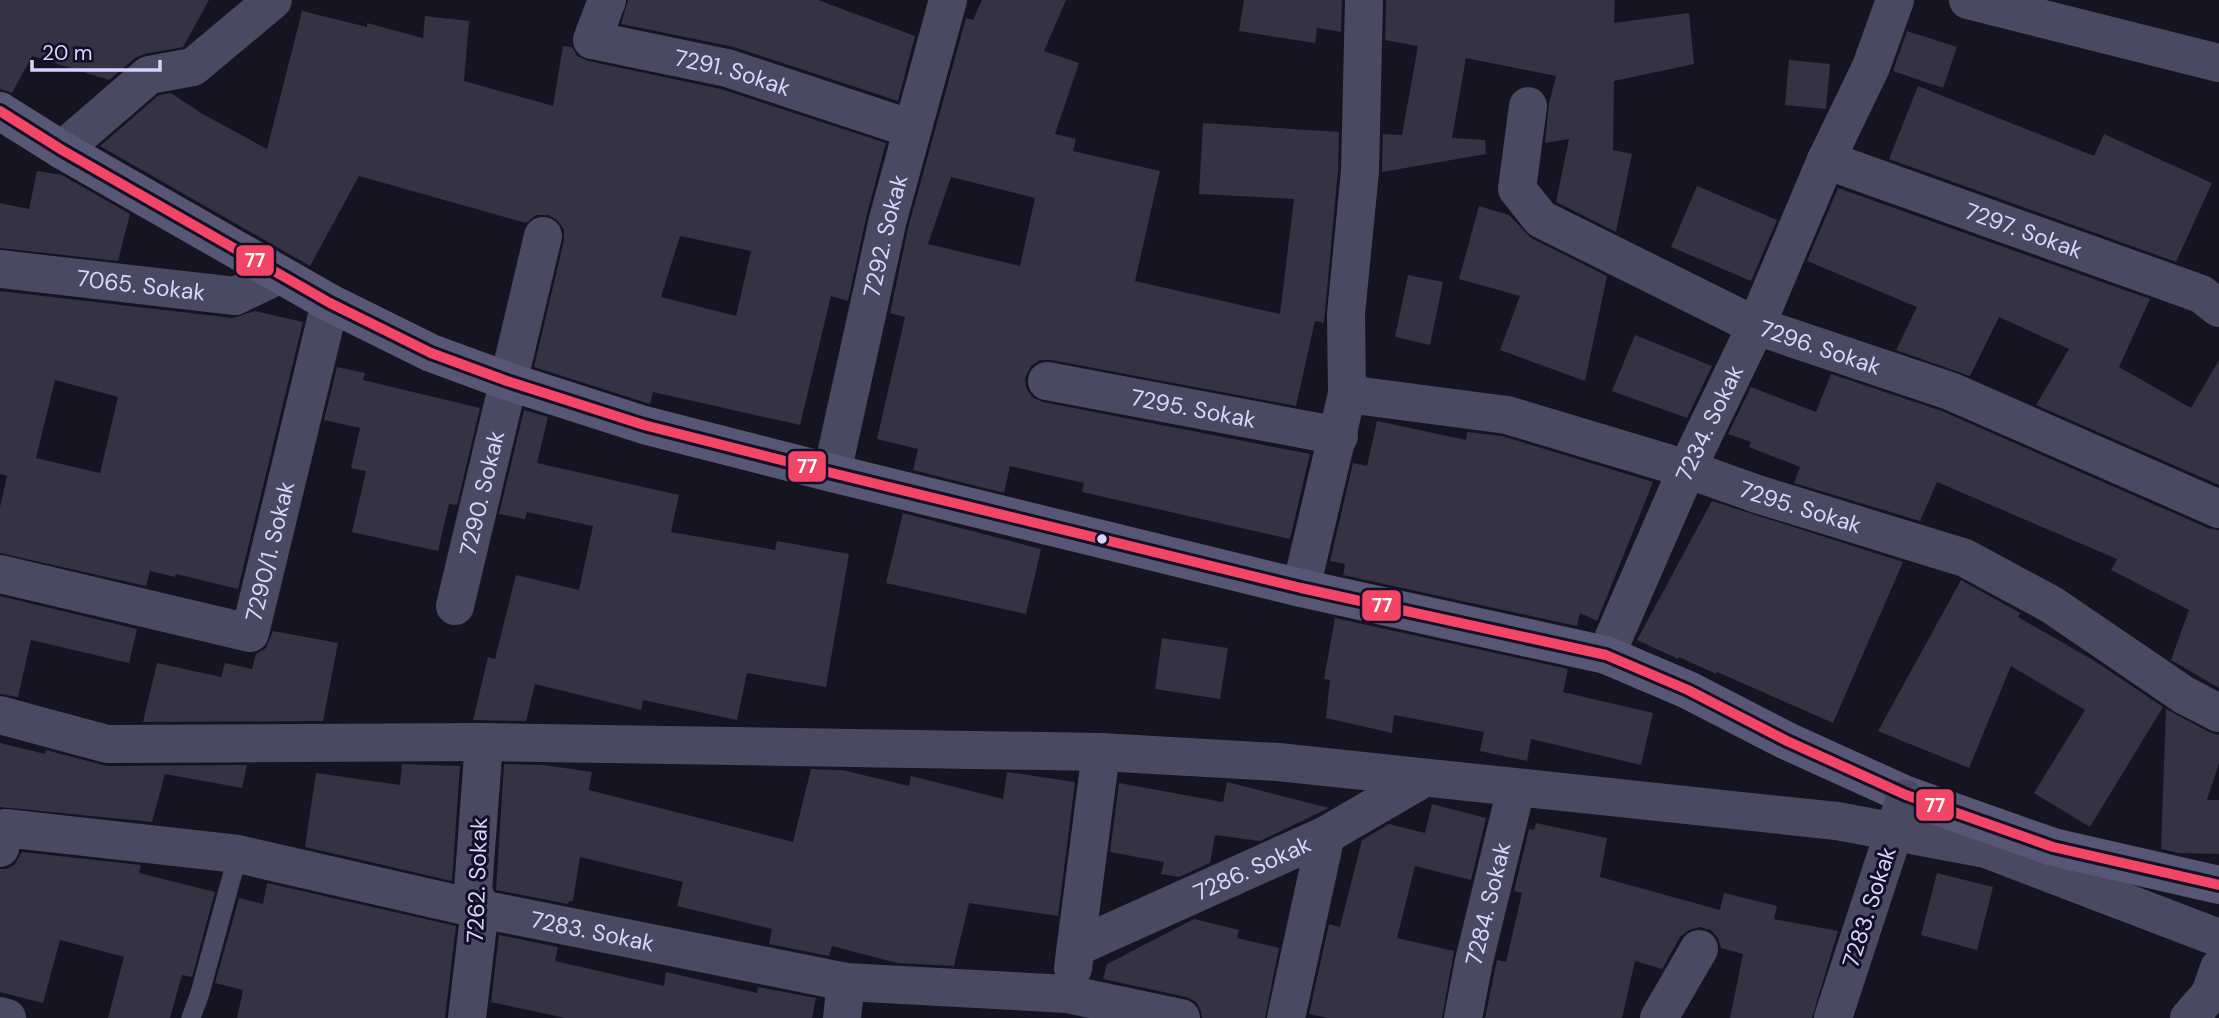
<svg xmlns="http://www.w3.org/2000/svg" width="2219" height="1018" viewBox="0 0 2219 1018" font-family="'DM Sans',sans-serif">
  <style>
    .building { fill: #343243; fill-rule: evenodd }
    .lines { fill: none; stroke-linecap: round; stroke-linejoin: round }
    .lane { stroke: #4a4962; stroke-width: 19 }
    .street { stroke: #4a4962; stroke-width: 38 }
    .secondary { stroke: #575674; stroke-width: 38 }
    .street-bridge { stroke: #4a4962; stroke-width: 38 }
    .bus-1-casing { stroke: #130f26; stroke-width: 16 }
    .bus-1 { stroke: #f34667; stroke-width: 10 }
    .bus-dot { fill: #d9d4ff; stroke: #130f26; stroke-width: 2.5 }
    .labels { text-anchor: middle; stroke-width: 6; stroke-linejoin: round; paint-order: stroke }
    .street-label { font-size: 23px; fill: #d9d4ff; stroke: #130f26 }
    .line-badge { stroke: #130f26; stroke-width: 2.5 }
    .badge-label { font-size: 19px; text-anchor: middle; font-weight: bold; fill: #fff }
  </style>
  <rect width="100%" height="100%" fill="#161421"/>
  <!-- building -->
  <g class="building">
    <path d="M 0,0 L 209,0 L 183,47 L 144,54 L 135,58 L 109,80 L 32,56 L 12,93 L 0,89 Z"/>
    <path d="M 628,0 L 818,0 L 915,36 L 898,101 L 734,47 L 621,24 Z"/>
    <path d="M 982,0 L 1066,0 L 1044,51 L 1079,63 L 1055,134 L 1076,139 L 1073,151 L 1160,171 L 1135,281 L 1280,314 L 1294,199 L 1199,194 L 1203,123 L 1339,132 L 1338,170 L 1324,323 L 1315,321 L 1296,406 L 1051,360 L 1040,360 L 1031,366 L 1025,378 L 1026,388 L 1032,397 L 1043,402 L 1310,454 L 1290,539 L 1082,492 L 1084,483 L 1010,466 L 1004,493 L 913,470 L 918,449 L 877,439 L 905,317 L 890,313 L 909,224 L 966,18 L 973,20 ZM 951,177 L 1035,198 L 1020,266 L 928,244 Z"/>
    <path d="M 1244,0 L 1342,0 L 1341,32 L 1317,28 L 1315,43 L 1239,31 Z"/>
    <path d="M 1386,0 L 1615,0 L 1614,23 L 1689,13 L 1694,64 L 1614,81 L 1613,150 L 1632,154 L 1616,232 L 1556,202 L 1569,139 L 1545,143 L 1549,103 L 1556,76 L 1466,58 L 1452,138 L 1485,140 L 1486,154 L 1382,172 L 1383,134 L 1402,135 L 1418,46 L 1385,40 Z"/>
    <path d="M 302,11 L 367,27 L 367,23 L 423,38 L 425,16 L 469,21 L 464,81 L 553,106 L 563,46 L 572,47 L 577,56 L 588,61 L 721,89 L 886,143 L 867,214 L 848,301 L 831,296 L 800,425 L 653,392 L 650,404 L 534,367 L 564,240 L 564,230 L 558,221 L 549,215 L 536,215 L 526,223 L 359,176 L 310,266 L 100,146 L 159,95 L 171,93 L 201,113 L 267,149 ZM 680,236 L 751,251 L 736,316 L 661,297 Z"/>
    <path d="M 1907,31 L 1957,47 L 1943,88 L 1893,71 Z"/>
    <path d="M 1789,60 L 1830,64 L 1826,109 L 1785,105 Z"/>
    <path d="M 1918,86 L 2094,156 L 2104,134 L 2212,183 L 2176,262 L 1889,159 Z"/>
    <path d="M 37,171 L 62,175 L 130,214 L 118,261 L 0,248 L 0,203 L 29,209 Z"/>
    <path d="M 1697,186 L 1777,220 L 1751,281 L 1671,247 Z"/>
    <path d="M 1838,188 L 2150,299 L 2119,367 L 2191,408 L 2219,360 L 2219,485 L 2036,405 L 2069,349 L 1999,317 L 1970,376 L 1896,350 L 1917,307 L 1807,261 Z"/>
    <path d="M 1479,206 L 1509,215 L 1531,238 L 1607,276 L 1585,381 L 1500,350 L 1520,296 L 1459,279 Z"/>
    <path d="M 1408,275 L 1443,282 L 1430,345 L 1395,337 Z"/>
    <path d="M 0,291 L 233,318 L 255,311 L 303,322 L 238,589 L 176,574 L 175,577 L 150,571 L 146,586 L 0,553 L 0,507 L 7,476 L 0,474 ZM 55,380 L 118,397 L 100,473 L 36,458 Z"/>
    <path d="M 1635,335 L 1712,366 L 1687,418 L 1612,391 Z"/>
    <path d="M 337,367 L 365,373 L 363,380 L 480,408 L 457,505 L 449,504 L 438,551 L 352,532 L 366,471 L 351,468 L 360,428 L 324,420 Z"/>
    <path d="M 1831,374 L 1942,411 L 2210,529 L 2219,530 L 2219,688 L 2171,660 L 2189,610 L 2111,570 L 2117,559 L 1937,482 L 1920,521 L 1794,483 L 1800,467 L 1749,447 L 1751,442 L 1728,434 L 1751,387 L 1816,412 Z"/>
    <path d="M 524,410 L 548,417 L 537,463 L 679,495 L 671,532 L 775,550 L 777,541 L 849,554 L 826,687 L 747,673 L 737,720 L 643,700 L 641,710 L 535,684 L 526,721 L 473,720 L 488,657 L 495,659 L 516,575 L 579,590 L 593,526 L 527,512 L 525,519 L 499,514 Z"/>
    <path d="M 1377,421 L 1466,440 L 1467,432 L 1502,436 L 1653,482 L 1597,621 L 1580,613 L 1577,626 L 1343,575 L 1345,564 L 1330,561 L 1353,463 L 1367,466 Z"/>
    <path d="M 1712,501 L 1903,562 L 1833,723 L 1717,672 L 1716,674 L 1679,657 L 1678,659 L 1637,640 Z"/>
    <path d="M 903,513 L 1041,549 L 1026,614 L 886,583 Z"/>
    <path d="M 1961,580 L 2020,613 L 2018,617 L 2093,660 L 2163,707 L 2090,827 L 2034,793 L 2085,710 L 2011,666 L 1969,768 L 1878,731 Z"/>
    <path d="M 0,596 L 137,629 L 129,663 L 31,640 L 18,697 L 0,694 Z"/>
    <path d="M 1335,618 L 1568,669 L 1563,692 L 1653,713 L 1641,765 L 1531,739 L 1527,761 L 1480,751 L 1484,732 L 1394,715 L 1392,733 L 1326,718 L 1330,680 L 1324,679 Z"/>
    <path d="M 273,631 L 338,643 L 323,721 L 143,722 L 157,663 L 221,677 L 225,663 L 252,669 L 256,654 L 266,648 Z"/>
    <path d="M 1162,638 L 1228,648 L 1220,699 L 1155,689 Z"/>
    <path d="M 2166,709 L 2209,732 L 2219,735 L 2219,763 L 2207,800 L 2219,800 L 2219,854 L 2179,853 L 2161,849 Z"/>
    <path d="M 0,743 L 45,754 L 46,750 L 107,766 L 247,765 L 242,788 L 165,774 L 152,822 L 0,807 Z"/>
    <path d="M 402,764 L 460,766 L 452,881 L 305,847 L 316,773 L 400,785 Z"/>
    <path d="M 504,764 L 544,765 L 592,772 L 589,790 L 793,842 L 811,769 L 842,770 L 909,786 L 911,776 L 1003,799 L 1007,772 L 1075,782 L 1058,916 L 969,903 L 954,966 L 897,963 L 832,946 L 829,956 L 769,944 L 772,929 L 677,906 L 683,882 L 580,857 L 573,901 L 569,901 L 568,904 L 496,890 Z"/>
    <path d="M 1227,782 L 1329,808 L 1260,841 L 1215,835 L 1210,863 L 1179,877 L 1161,874 L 1164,862 L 1110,852 L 1119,783 L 1223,802 Z"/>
    <path d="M 1432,804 L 1486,818 L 1471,880 L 1415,866 L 1397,938 L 1454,951 L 1442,1018 L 1328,1018 L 1309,1014 L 1329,924 L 1340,927 L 1362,840 L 1389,824 L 1425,833 Z"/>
    <path d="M 1536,823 L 1607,838 L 1600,877 L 1720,910 L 1724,893 L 1777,906 L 1774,919 L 1838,931 L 1812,1018 L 1730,1018 L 1743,954 L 1721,948 L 1718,938 L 1711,930 L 1700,927 L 1689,930 L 1680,937 L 1662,969 L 1635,961 L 1622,1018 L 1485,1018 L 1497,960 L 1506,962 L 1522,893 L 1514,891 L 1529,829 L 1534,830 Z"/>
    <path d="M 22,852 L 141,865 L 139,873 L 215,892 L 192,977 L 182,975 L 170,1018 L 108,1018 L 124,957 L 60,940 L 43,1003 L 0,992 L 0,869 L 7,869 L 15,864 Z"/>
    <path d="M 1937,873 L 1993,887 L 1977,950 L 1921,935 Z"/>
    <path d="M 267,883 L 456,926 L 445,1018 L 237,1018 L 243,990 L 215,983 L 239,898 L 263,904 Z"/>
    <path d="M 1194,919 L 1239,930 L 1237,938 L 1279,948 L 1265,1018 L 1202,1018 L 1201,1011 L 1196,1002 L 1186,997 L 1103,979 L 1107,964 Z"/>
    <path d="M 499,935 L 558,947 L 555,961 L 664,986 L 666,972 L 757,993 L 758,987 L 816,998 L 812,1018 L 565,1018 L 491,1002 Z"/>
  </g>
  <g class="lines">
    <!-- lane -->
    <path class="lane" d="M 191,1018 L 200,993 L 238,854"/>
    <!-- street -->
    <g class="street">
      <path id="s1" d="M 607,0 L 592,40 L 727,68 L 912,129"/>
      <path d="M 1968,0 L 2219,63"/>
      <path id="s2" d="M 1528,106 L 1517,189 L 1541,219 L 1756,326 L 1950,391 L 2219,509"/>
      <path d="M 62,150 L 149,75 L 193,67 L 273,0"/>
      <path id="s3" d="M 1826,160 L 2201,294 L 2219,308"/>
      <path id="s4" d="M 0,269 L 235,296 L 279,275"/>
      <path id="s5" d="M 1047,381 L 1339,436"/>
      <path id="s6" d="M 1347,394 L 1507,415 L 1687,469 L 1757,494 L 1965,558 L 2052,605 L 2184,695 L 2219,713"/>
      <path id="s7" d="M 832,473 L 888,219 L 948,0"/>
      <path id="s8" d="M 0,574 L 250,633 L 330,303"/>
      <path d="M 1301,588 L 1347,394 L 1346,314 L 1360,171 L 1364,0"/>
      <path id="s9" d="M 455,606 L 543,236"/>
      <path id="s10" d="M 1606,655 L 1687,469 L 1756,326 L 1826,160 L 1871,67 L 1895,0"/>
      <path d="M 0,715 L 107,744 L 484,742 L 1101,752 L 1278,762 L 1837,821 L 1986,849 L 2219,938"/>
      <path id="s11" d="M 0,848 L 5,828 L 238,854 L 456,904 L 846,982 L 1067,994 L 1181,1018"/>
      <path id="s12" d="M 1077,947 L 1326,835 L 1424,778"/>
      <path d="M 1073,968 L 1101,752"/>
      <path d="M 0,1016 L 7,1018"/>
      <path d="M 467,1018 L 480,908 L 473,890 L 484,742"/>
      <path d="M 842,1018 L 846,982"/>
      <path d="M 1286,1018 L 1326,835"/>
      <path id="s13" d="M 1463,1018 L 1474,961 L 1516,789"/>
      <path d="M 1659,1018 L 1699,949"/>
      <path d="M 1833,1018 L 1882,868"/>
      <path d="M 2189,1018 L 2210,994 L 2219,968"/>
    </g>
    <!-- secondary -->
    <path class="secondary" d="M 0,111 L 62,150 L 330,303 L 431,353 L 507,381 L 644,425 L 832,473 L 1301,588 L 1606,655 L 1688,690 L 1787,741 L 1906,795 L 2053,847 L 2219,885"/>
    <!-- street-bridge -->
    <path class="street-bridge" d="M 1882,868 L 1905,799"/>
    <!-- bus-1 casing -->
    <g class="bus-1-casing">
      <path id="bus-1" d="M 0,111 L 62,150 L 330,303 L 431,353 L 507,381 L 644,425 L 832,473 L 1301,588 L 1606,655 L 1688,690 L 1787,741 L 1906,795 L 2053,847 L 2219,885"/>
    </g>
    <!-- bus-1 -->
    <use href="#bus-1" class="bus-1"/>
  </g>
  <!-- markers -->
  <circle class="bus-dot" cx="1102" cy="539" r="6"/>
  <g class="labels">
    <!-- street labels -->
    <g class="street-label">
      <text dy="8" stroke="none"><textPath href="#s1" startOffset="187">7291. Sokak</textPath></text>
      <text dy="8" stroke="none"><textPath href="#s3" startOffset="210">7297. Sokak</textPath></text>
      <text dy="8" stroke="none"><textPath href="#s7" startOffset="243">7292. Sokak</textPath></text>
      <text dy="8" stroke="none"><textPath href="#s4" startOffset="142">7065. Sokak</textPath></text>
      <text dy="8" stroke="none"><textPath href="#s2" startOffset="430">7296. Sokak</textPath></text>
      <text dy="8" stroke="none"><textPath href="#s5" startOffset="149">7295. Sokak</textPath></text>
      <text dy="8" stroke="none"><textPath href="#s10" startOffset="254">7234. Sokak</textPath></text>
      <text dy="8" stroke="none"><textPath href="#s9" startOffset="116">7290. Sokak</textPath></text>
      <text dy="8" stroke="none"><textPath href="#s6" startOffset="469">7295. Sokak</textPath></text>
      <text dy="8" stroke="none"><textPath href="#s8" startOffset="341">7290/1. Sokak</textPath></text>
      <text dy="8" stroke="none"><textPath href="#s12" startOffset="192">7286. Sokak</textPath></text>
      <text transform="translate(477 880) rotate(-88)" y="8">7262. Sokak</text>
      <text dy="8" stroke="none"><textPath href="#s13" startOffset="117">7284. Sokak</textPath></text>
      <text transform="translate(1869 907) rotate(-72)" y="8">7283. Sokak</text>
      <text dy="8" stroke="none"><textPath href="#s11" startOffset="618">7283. Sokak</textPath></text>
    </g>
  </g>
  <g class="line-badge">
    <rect x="235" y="244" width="40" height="33" rx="7" fill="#f34667"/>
    <rect x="787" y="450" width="40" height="33" rx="7" fill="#f34667"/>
    <rect x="1361" y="589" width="41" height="33" rx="7" fill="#f34667"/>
    <rect x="1915" y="788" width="40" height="34" rx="7" fill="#f34667"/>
  </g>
  <g class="badge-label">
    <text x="255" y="267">77</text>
    <text x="807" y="473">77</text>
    <text x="1382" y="612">77</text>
    <text x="1935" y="812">77</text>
  </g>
  <!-- scale -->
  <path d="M32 60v10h128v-10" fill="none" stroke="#d9d4ff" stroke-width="3.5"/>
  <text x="42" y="60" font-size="21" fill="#d9d4ff" stroke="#130f26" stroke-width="5" paint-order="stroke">20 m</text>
</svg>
